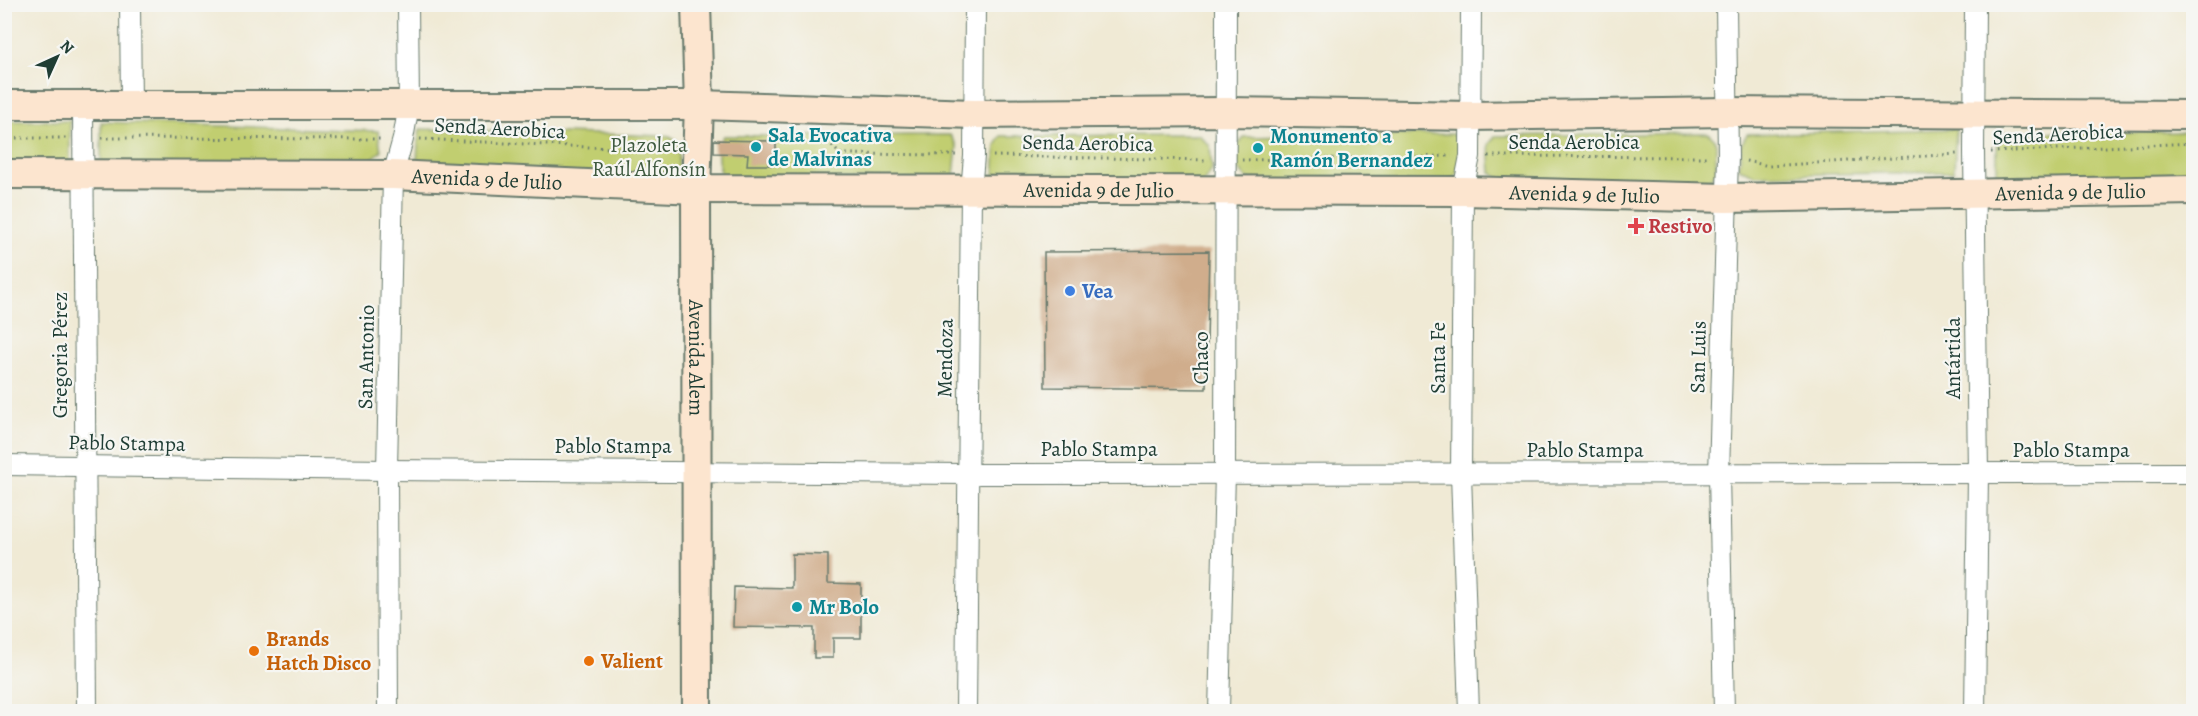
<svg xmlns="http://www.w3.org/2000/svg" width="2198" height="716" viewBox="0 0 2198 716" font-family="Alegreya,serif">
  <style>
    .green { fill: #c1ce70; stroke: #708652; stroke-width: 1.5 }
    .building { fill: #d0ad8c }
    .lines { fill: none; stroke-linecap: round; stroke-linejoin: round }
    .minor-casing { stroke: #687a6c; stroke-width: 22 }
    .secondary-casing { stroke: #687a6c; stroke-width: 32 }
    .path { stroke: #687a6c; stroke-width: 3; stroke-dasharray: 1.5 4.5; stroke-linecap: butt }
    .minor { stroke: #fff; stroke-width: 20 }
    .secondary { stroke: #fce5cf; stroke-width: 28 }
    .culture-dot { fill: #0f9aa8; stroke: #f6f6f2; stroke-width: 2 }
    .health-dot { fill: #e0444e; stroke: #f6f6f2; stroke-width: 2 }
    .shop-dot { fill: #3f7fe0; stroke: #f6f6f2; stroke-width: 2 }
    .food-dot { fill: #e8710a; stroke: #f6f6f2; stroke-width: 2 }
    .labels { text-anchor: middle; stroke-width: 4.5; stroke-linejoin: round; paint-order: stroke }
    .street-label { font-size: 21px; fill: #1f3d34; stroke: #f6f6f2 }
    .culture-label { font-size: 21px; font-weight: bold; fill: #0d838f; stroke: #f6f6f2; text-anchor: start }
    .park-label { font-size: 21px; fill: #3f5a40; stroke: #f6f6f2 }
    .health-label { font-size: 21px; font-weight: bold; fill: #be3a42; stroke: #f6f6f2; text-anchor: start }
    .shop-label { font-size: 21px; font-weight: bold; fill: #366cbe; stroke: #f6f6f2; text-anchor: start }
    .food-label { font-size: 21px; font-weight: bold; fill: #c56008; stroke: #f6f6f2; text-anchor: start }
  </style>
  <rect width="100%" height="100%" fill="#f6f6f2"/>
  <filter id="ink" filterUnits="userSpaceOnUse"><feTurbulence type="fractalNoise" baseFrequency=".0167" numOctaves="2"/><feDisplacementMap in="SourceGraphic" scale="12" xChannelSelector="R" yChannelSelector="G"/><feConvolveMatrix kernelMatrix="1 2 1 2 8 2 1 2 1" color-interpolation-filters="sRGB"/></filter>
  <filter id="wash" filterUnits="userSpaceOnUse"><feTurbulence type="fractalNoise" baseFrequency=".008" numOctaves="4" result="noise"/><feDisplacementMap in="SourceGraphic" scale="24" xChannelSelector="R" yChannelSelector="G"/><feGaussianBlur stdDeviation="1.35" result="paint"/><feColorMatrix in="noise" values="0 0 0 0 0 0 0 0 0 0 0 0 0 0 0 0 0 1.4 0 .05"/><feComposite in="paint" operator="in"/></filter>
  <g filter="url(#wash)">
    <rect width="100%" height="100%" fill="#f0ead5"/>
    <!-- green -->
    <g class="green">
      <path d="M 5,121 L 70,121 L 70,163 L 5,162 Z"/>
      <path d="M 101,122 L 378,131 L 381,151 L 365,165 L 101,167 Z"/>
      <path d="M 420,129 L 667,136 L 676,140 L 679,150 L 679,173 L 670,181 L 417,164 L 418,142 Z"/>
      <path d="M 1956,129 L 1954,172 L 1756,175 L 1739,168 L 1742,143 L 1747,134 Z"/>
      <path d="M 2193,132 L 2193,177 L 1997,177 L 1997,133 Z"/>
      <path d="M 1708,133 L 1716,141 L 1716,171 L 1709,182 L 1501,180 L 1491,172 L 1489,144 L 1496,136 Z"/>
      <path d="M 1453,134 L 1463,146 L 1461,165 L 1451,185 L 1247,179 L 1237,167 L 1239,143 L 1244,137 Z"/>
      <path d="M 950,135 L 957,146 L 954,175 L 946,181 L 721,177 C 718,162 715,150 723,136 Z"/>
      <path d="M 1199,135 L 1210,146 L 1212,170 L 1202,184 L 994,177 L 996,146 L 1001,136 Z"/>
    </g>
    <g id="blocks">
      <!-- building -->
      <g class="building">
        <path d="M 714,140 L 776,141 L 776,165 L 747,165 L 748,154 L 714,153 Z"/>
        <path d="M 1209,251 L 1206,389 L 1045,387 L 1044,252 Z"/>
        <path d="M 792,554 L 828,555 L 828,583 L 861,584 L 861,638 L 833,638 L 833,658 L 814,658 L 814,628 L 733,627 L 734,587 L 792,588 Z"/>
      </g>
    </g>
  </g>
  <g filter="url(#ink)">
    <use href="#blocks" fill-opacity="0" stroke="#687a6c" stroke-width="1.5"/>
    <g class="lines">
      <!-- minor casing -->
      <g class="minor-casing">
        <g id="minor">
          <path d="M 130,4 L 131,106"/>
          <path d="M 1975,4 L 1974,152 L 1978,474 L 1975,712"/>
          <path d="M 83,106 L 87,712"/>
          <path d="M 4,465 L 387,470 L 967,474 L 2194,473"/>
          <path d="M 388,712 L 387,470 L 393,175 L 403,139 L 409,105 L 408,4"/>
          <path d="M 966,712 L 971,191 L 974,156 L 975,4"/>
          <path d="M 1219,712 L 1225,473 L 1226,4"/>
          <path d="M 1469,712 L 1461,474 L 1463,191 L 1470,156 L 1471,4"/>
          <path d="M 1724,712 L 1719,474 L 1728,157 L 1726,4"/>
        </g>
      </g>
      <!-- secondary casing -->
      <g class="secondary-casing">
        <g id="secondary">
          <path id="s1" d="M 696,4 L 699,105 L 696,189 L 697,712"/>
          <path d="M 4,105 L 699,105 L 974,114 L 1226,112 L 1471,116 L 1727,112 L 2194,115"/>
          <path id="s2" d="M 4,174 L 393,175 L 696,189 L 1463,191 L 1726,198 L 2194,190"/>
        </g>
      </g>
      <!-- path -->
      <g class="path">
        <path d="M 819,133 L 840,154 L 957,155"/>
        <path d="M 4,138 L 66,138"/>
        <path d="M 102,138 L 384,139"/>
        <path d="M 420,139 L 674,151"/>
        <path d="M 1991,152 L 2194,143"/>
        <path d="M 993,156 L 1209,160"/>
        <path d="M 1488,156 L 1710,157"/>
        <path d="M 1242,160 L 1452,156"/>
        <path d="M 1746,161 L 1769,166 L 1957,154"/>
        <path d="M 832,168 L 840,154"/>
      </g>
      <!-- minor -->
      <use href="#minor" class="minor"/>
      <!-- secondary -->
      <use href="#secondary" class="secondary"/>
    </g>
  </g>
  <!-- markers -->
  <g class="culture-dot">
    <circle cx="756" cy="147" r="6"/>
    <circle cx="1258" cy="148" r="6"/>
    <circle cx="797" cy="607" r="6"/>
  </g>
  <path class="health-dot" d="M1633 217h6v6h6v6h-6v6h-6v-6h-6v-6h6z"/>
  <circle class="shop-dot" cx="1070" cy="291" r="6"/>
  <g class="food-dot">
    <circle cx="254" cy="651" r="6"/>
    <circle cx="589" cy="661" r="6"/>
  </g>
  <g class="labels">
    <!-- street labels -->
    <g class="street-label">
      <text transform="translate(500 128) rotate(3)" y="7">Senda Aerobica</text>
      <text transform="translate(2058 134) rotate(-3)" y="7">Senda Aerobica</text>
      <text x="1574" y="149">Senda Aerobica</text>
      <text transform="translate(1088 143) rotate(1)" y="7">Senda Aerobica</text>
      <text dy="7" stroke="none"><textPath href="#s2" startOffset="483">Avenida 9 de Julio</textPath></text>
      <text dy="7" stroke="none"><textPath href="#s2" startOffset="1095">Avenida 9 de Julio</textPath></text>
      <text dy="7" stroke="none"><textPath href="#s2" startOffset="2067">Avenida 9 de Julio</textPath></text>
      <text dy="7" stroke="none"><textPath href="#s2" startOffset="1581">Avenida 9 de Julio</textPath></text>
      <text transform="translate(60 355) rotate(-90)" y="7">Gregoria Pérez</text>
      <text transform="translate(366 357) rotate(-89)" y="7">San Antonio</text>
      <text transform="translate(1698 357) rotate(-89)" y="7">San Luis</text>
      <text dy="7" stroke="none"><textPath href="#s1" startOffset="354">Avenida Alem</textPath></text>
      <text transform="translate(945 358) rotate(-89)" y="7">Mendoza</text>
      <text transform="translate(1201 358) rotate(-90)" y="7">Chaco</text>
      <text transform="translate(1438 358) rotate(-90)" y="7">Santa Fe</text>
      <text transform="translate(1953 358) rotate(-90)" y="7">Antártida</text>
      <text transform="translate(127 443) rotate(1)" y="7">Pablo Stampa</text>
      <text x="613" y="453">Pablo Stampa</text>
      <text x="1099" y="456">Pablo Stampa</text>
      <text x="1585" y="457">Pablo Stampa</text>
      <text x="2071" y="457">Pablo Stampa</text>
    </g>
    <!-- culture labels -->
    <g class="culture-label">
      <text x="768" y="142">Sala Evocativa<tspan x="768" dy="24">de Malvinas</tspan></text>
      <text x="1270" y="143">Monumento a<tspan x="1270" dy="24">Ramón Bernandez</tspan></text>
      <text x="809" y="614">Mr Bolo</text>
    </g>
    <!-- park labels -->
    <g class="park-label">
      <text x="649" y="152">Plazoleta<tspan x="649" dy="24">Raúl Alfonsín</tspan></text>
    </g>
    <!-- health labels -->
    <g class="health-label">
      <text x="1648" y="233">Restivo</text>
    </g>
    <!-- shop labels -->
    <g class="shop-label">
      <text x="1082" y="298">Vea</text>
    </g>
    <!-- food labels -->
    <g class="food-label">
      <text x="266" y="646">Brands<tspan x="266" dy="24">Hatch Disco</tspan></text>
      <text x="601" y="668">Valient</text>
    </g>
  </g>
  <!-- margin -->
  <rect width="2198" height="716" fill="none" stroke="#f6f6f2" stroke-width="24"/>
  <!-- north arrow -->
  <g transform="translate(57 57) rotate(45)" stroke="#f6f6f2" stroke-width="4.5" paint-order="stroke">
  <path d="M0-4.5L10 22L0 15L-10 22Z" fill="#1f3d34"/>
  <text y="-9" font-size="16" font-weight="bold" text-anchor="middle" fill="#1f3d34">N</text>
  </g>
</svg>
